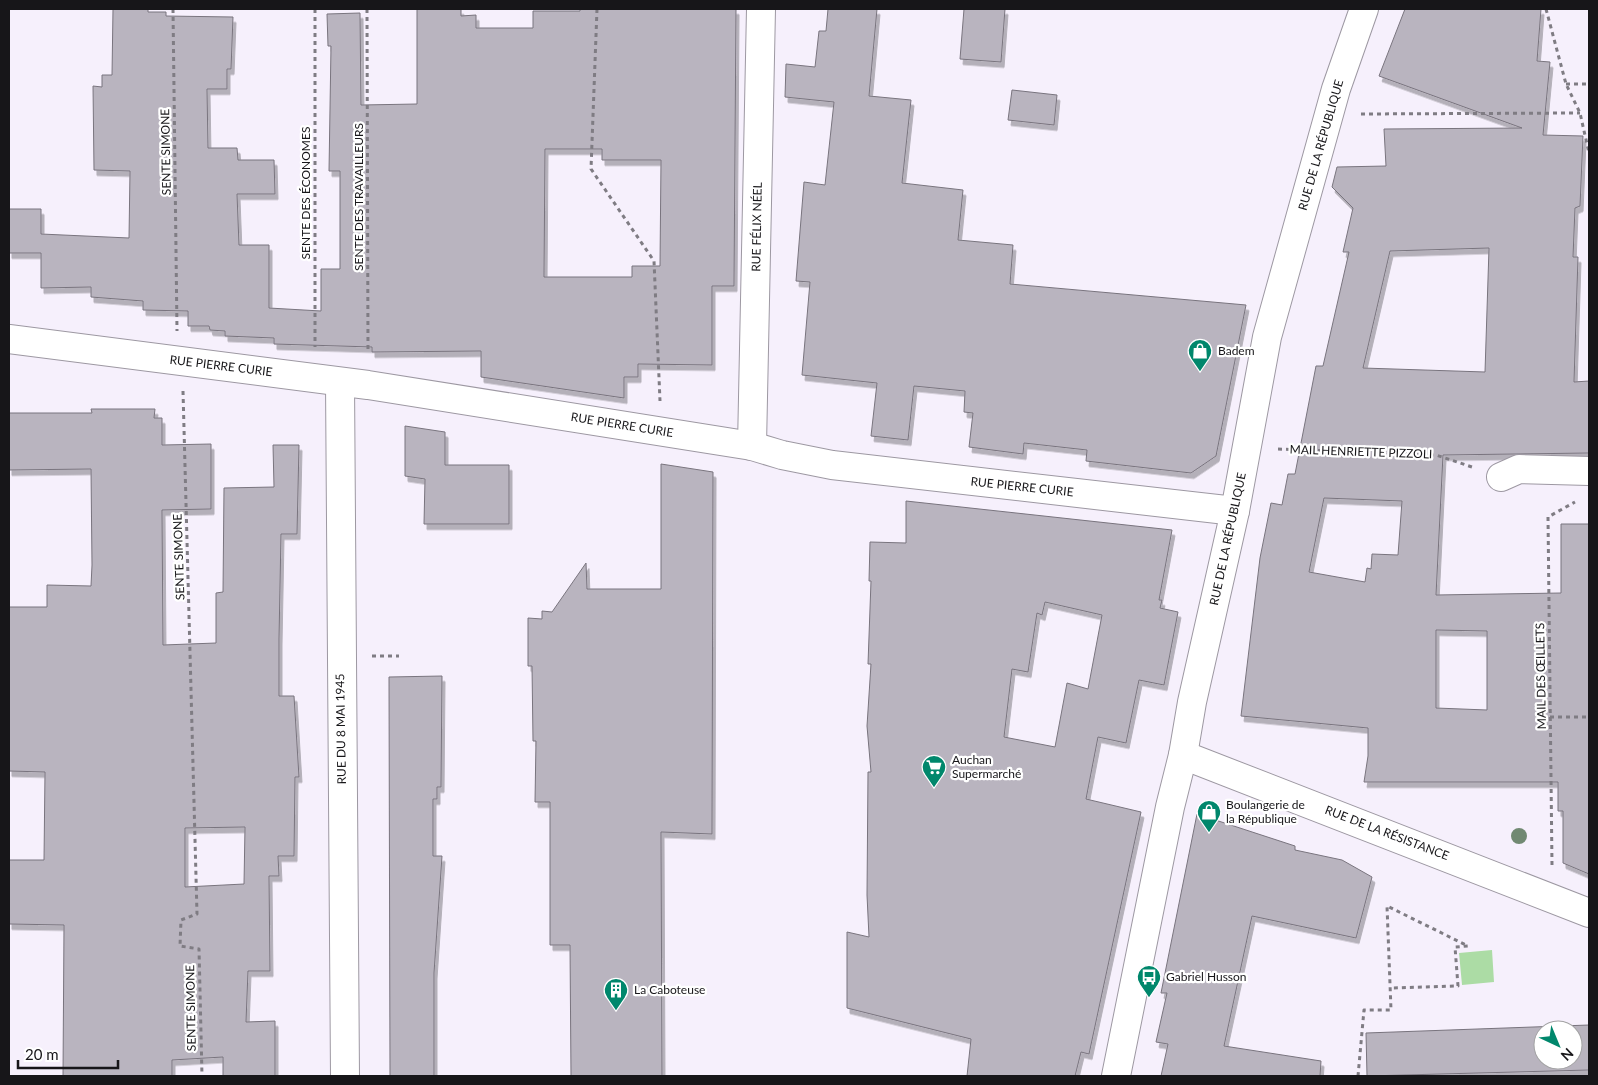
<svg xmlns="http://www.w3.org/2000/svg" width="1598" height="1085" viewBox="0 0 1598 1085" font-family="Lato,sans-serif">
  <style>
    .green { fill: #acdca5 }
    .building { fill: #b9b4bf; stroke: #79747e; fill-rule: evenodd; filter: url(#shadow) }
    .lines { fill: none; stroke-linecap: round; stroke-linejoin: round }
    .minor-casing { stroke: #9d98a2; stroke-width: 30 }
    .path { stroke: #7f7c83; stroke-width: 3; stroke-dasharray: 4 4; stroke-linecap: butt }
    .minor { stroke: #fff; stroke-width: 28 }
    .tree { fill: #718972 }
    .labels { text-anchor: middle; stroke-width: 4.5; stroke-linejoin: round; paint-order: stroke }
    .street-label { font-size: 12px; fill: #171619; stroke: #fff }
    .poi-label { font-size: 12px; fill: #171619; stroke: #fff; text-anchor: start }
  </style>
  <defs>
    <filter id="shadow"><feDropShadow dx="3" dy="5.5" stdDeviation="0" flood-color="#0004"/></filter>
  </defs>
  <rect width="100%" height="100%" fill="#f6f0fc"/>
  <!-- green -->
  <path class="green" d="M 1492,950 L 1494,982 L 1462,985 L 1459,953 Z"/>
  <!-- building -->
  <g class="building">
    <path d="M 113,9 L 148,9 L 148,12 L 166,12 L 166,16 L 233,17 L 231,69 L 227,69 L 227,89 L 207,89 L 208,148 L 237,148 L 238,160 L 274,160 L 275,194 L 237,194 L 239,245 L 269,245 L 269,308 L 321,311 L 321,269 L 340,269 L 340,171 L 329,171 L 331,46 L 328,46 L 327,14 L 360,13 L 361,105 L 417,104 L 417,9 L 461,9 L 461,16 L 476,15 L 476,28 L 533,28 L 533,11 L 580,11 L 580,9 L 736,9 L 734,286 L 712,286 L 712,365 L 638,364 L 638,377 L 624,377 L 624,398 L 481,377 L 481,351 L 372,352 L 372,347 L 274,344 L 274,338 L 225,336 L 225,331 L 210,330 L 209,326 L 188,326 L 188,311 L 143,310 L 143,301 L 91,297 L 91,287 L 41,288 L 41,253 L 9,253 L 9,209 L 41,209 L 41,234 L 129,238 L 130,171 L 94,170 L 93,86 L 102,87 L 102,75 L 112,75 ZM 545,149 L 602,149 L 602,160 L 661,160 L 660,266 L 632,266 L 632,277 L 544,277 Z"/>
    <path d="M 828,9 L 877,9 L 869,96 L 911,100 L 902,183 L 963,190 L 958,240 L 1013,245 L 1010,284 L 1246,305 L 1216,456 L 1191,473 L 1086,461 L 1087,450 L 1024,443 L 1023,454 L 969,447 L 973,413 L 964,412 L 965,391 L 914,386 L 908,440 L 871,436 L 877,383 L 802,375 L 810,282 L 796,281 L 804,182 L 825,185 L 834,102 L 785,97 L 786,64 L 815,67 L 819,31 L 826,31 Z"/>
    <path d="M 964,9 L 1005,9 L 1001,62 L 960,59 Z"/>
    <path d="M 1405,9 L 1541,9 L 1537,61 L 1550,62 L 1543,135 L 1583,136 L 1580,206 L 1575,208 L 1573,257 L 1578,257 L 1574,382 L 1589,381 L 1589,453 L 1443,455 L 1436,595 L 1561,593 L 1561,524 L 1589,524 L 1589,874 L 1563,863 L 1563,811 L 1558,811 L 1558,782 L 1364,782 L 1368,756 L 1368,728 L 1241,716 L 1260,558 L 1271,503 L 1282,505 L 1288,474 L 1295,474 L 1316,366 L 1323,366 L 1349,252 L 1343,252 L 1353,208 L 1332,187 L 1337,167 L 1386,166 L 1384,129 L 1522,128 L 1379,76 ZM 1489,248 L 1485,372 L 1363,368 L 1390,251 ZM 1324,498 L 1402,501 L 1398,555 L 1372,554 L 1371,569 L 1367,568 L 1365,582 L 1309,572 ZM 1436,630 L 1487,631 L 1487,710 L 1436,708 Z"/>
    <path d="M 1012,90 L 1057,95 L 1054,125 L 1008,120 Z"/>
    <path d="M 91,409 L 155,409 L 154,418 L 162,418 L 162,445 L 211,444 L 211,509 L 162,510 L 163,645 L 216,643 L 216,593 L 223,592 L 224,488 L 274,487 L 273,445 L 299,445 L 297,534 L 281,534 L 279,639 L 279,696 L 294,696 L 299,777 L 295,777 L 294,856 L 278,856 L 279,876 L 269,876 L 270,971 L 248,971 L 246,1022 L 275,1021 L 275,1076 L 223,1076 L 223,1057 L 172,1060 L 172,1076 L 63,1076 L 64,925 L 9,924 L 9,860 L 44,860 L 45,772 L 9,771 L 9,607 L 47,607 L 47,585 L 91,586 L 92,565 L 91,469 L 9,470 L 9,413 L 92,413 ZM 245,827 L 244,884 L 185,887 L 185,828 Z"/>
    <path d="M 405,426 L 445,432 L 445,465 L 509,465 L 509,524 L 424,524 L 425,479 L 405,476 Z"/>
    <path d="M 661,464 L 713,472 L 712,834 L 661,832 L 662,1076 L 571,1076 L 570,945 L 550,945 L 550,802 L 535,802 L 536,741 L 533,741 L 532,666 L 528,666 L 528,618 L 542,619 L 542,611 L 552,612 L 586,563 L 587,589 L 661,589 Z"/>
    <path d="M 906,501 L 1172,530 L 1159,600 L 1162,600 L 1160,608 L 1178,612 L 1164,685 L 1139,680 L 1126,743 L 1098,737 L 1086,799 L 1141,812 L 1089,1054 L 1081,1052 L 1075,1076 L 967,1076 L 971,1039 L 847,1008 L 847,932 L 869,937 L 867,895 L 868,772 L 871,772 L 867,726 L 871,664 L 868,664 L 871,581 L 869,581 L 870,542 L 906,543 ZM 1045,602 L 1102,615 L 1088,689 L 1067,683 L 1055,747 L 1004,737 L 1012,669 L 1028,672 L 1037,613 L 1042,615 Z"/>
    <path d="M 442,676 L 441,787 L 437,787 L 437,799 L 433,799 L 433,856 L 442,856 L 434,973 L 434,1076 L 390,1076 L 389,677 Z"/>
    <path d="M 1197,814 L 1295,846 L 1295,850 L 1342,860 L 1372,877 L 1356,938 L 1252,916 L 1224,1046 L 1321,1061 L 1320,1076 L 1161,1076 L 1168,1044 L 1156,1042 L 1167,993 L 1161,993 Z"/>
    <path d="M 1589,1025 L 1589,1070 L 1367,1076 L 1366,1033 ZM 1543,1030 L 1573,1030 L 1573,1060 L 1543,1060 Z"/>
  </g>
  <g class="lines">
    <!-- minor casing -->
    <g class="minor-casing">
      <g id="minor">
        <path d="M 9,339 L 368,385 L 752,446 L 782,455 L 832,465 L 1235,511"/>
        <path d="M 340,382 L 345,1076"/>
        <path d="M 752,446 L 761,9"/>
        <path d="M 1501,477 L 1519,469 L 1589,471"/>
        <path d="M 1183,755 L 1589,913"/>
        <path d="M 1116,1076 L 1170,807 L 1183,755 L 1192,702 L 1235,511 L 1267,337 L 1336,89 L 1364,9"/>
      </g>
    </g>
    <!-- path -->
    <g class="path">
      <path d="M 173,9 L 177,331"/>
      <path d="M 315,9 L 315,347"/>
      <path d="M 367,9 L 368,353"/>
      <path d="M 597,9 L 591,169 L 654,261 L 660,401"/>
      <path d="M 1546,9 L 1566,84 L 1580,113 L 1589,153"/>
      <path d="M 1566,84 L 1589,84"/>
      <path d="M 1361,114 L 1580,113"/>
      <path d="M 183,391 L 197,914 L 181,920 L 180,946 L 199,949 L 202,1076"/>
      <path d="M 1278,449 L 1436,455 L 1472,467"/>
      <path d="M 372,656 L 399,656"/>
      <path d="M 1550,717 L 1589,717"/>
      <path d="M 1552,865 L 1548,517 L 1575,502"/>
      <path d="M 1358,1076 L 1364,1010 L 1391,1010 L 1387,906 L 1468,946 L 1455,947 L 1458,986 L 1390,988"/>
    </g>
    <!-- minor -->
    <use href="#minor" class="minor"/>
  </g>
  <!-- trees -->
  <circle class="tree" cx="1519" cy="836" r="8"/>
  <!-- icons -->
  <defs>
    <g id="shop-pin" transform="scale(1.25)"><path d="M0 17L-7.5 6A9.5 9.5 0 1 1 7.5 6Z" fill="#00876c" stroke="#fff"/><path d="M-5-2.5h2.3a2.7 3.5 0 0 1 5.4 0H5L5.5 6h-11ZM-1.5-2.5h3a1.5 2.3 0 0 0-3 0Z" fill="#fff"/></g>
    <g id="supermarket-pin" transform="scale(1.25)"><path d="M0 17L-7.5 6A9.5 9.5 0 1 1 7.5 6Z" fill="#00876c" stroke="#fff"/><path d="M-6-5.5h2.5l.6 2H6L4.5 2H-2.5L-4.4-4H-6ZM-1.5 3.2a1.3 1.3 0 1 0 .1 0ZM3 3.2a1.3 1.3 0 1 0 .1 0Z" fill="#fff"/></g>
    <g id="bus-pin" transform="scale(1.25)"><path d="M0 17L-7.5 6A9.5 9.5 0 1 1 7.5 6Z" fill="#00876c" stroke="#fff"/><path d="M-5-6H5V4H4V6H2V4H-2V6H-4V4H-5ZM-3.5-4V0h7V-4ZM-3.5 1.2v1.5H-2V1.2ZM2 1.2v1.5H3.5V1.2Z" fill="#fff"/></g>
    <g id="building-pin" transform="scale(1.25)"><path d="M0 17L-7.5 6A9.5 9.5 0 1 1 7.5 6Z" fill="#00876c" stroke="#fff"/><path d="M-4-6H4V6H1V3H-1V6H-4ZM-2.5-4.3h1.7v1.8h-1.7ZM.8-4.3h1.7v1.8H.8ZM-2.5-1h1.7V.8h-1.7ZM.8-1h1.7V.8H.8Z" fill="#fff"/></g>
  </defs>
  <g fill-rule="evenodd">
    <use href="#shop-pin" x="1200" y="351"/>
    <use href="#supermarket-pin" x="934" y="767"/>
    <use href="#shop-pin" x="1209" y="812"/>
    <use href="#bus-pin" x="1149" y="977"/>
    <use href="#building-pin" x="616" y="990"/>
  </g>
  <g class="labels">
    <!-- street labels -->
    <g class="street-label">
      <text transform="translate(1321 145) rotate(-74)" y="4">RUE DE LA RÉPUBLIQUE</text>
      <text transform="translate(166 152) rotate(-91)" y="4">SENTE SIMONE</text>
      <text transform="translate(306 193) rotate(-90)" y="4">SENTE DES ÉCONOMES</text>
      <text transform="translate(359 197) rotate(-90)" y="4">SENTE DES TRAVAILLEURS</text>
      <text transform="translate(757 227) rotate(-89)" y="4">RUE FÉLIX NÉEL</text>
      <text transform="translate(221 366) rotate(7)" y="4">RUE PIERRE CURIE</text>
      <text transform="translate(622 425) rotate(9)" y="4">RUE PIERRE CURIE</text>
      <text transform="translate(1361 452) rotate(2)" y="4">MAIL HENRIETTE PIZZOLI</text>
      <text transform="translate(1022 487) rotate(6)" y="4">RUE PIERRE CURIE</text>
      <text transform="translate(1228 539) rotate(-78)" y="4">RUE DE LA RÉPUBLIQUE</text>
      <text transform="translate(179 557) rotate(-92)" y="4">SENTE SIMONE</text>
      <text transform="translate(1541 676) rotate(-91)" y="4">MAIL DES ŒILLETS</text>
      <text transform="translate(341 729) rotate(-91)" y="4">RUE DU 8 MAI 1945</text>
      <text transform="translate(1387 833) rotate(21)" y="4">RUE DE LA RÉSISTANCE</text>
      <text transform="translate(191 1008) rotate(-91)" y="4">SENTE SIMONE</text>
    </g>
    <!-- poi labels -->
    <g class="poi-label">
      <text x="1218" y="355">Badem</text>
      <text x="952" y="764">Auchan<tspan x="952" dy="14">Supermarché</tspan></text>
      <text x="1226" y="809">Boulangerie de<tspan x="1226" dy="14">la République</tspan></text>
      <text x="1166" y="981">Gabriel Husson</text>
      <text x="634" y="994">La Caboteuse</text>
    </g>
  </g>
  <!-- border -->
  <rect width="1598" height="1085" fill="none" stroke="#171619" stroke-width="20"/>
  <!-- north arrow -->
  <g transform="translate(1558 1045) rotate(136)"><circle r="24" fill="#ffffff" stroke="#a2a2a3"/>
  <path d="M0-4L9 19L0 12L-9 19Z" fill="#00876c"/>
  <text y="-8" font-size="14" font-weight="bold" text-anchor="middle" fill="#171619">N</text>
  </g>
  <!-- scale -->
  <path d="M18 1060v8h100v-8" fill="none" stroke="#171619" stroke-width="2.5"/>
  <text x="25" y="1060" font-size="15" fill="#171619" stroke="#ffffff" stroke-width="4" paint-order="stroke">20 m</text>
</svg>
